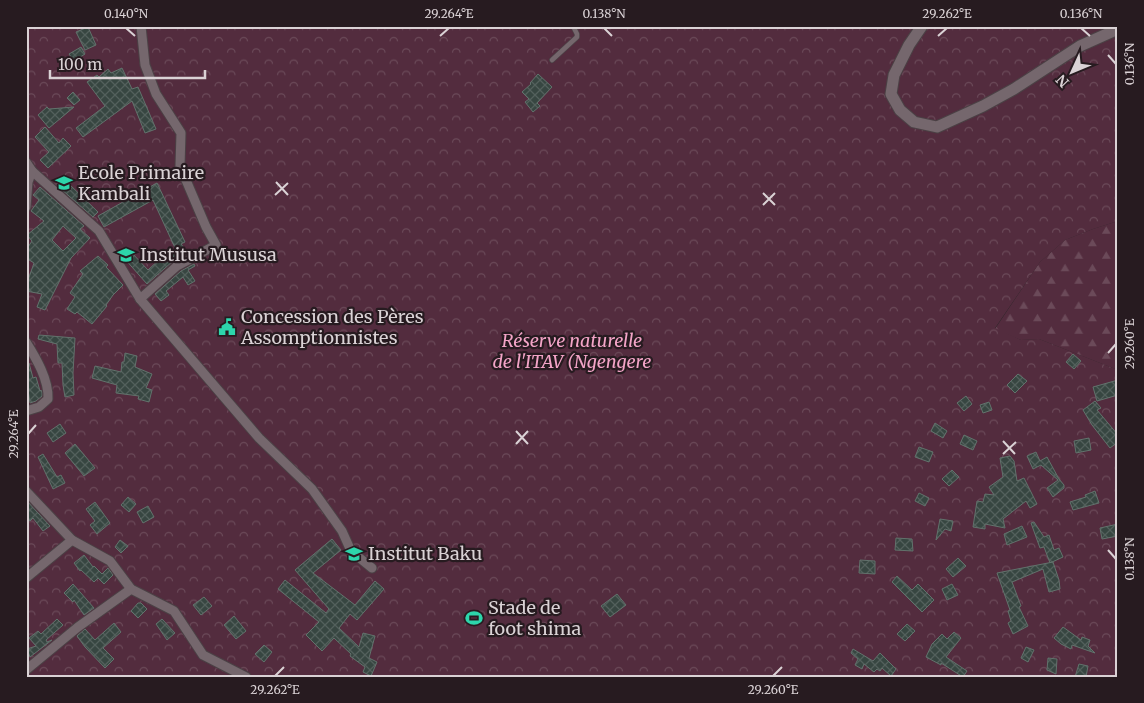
<svg xmlns="http://www.w3.org/2000/svg" width="1144" height="703" viewBox="0 0 1144 703" font-family="Merriweather,serif">
  <style>
    .forest { fill: url(#forest-firs) }
    .park { fill: url(#park-crowns) }
    .building { fill: url(#building-cross-hatch); stroke: #62726c; fill-rule: evenodd }
    .lines { fill: none; stroke-linecap: round; stroke-linejoin: round }
    .service-casing { stroke: #4b4145; stroke-width: 6 }
    .minor-casing { stroke: #4b4145; stroke-width: 11 }
    .tertiary-casing { stroke: #4b4145; stroke-width: 13 }
    .service { stroke: #75676d; stroke-width: 4.5 }
    .minor { stroke: #75676d; stroke-width: 9 }
    .tertiary { stroke: #75676d; stroke-width: 11 }
    .ticks { fill: none; stroke: #dad2d5; stroke-width: 2 }
    .labels { text-anchor: middle; stroke-width: 4.5; stroke-linejoin: round; paint-order: stroke }
    .poi-label { font-size: 18px; fill: #dad2d5; stroke: #271b20; text-anchor: start }
    .park-label { font-size: 18px; font-style: italic; fill: #f3a4c7; stroke: #271b20 }
    .neatline { fill: none; stroke: #dad2d5; stroke-width: 2 }
    .ticks-label { font-size: 12px; text-anchor: middle; fill: #dad2d5 }
  </style>
  <defs>
    <pattern id="forest-firs" width="22" height="20" patternUnits="userSpaceOnUse" patternTransform="scale(1.25)"><rect width="22" height="20" fill="#532c3e"/><path d="M5 1l3.5 6h-7zM16 11l3.5 6h-7z" fill="#6b4a59"/></pattern>
    <pattern id="park-crowns" width="20" height="18" patternUnits="userSpaceOnUse" patternTransform="scale(1.25)"><rect width="20" height="18" fill="#532c3e"/><path d="M2 6a3 3 0 1 1 6 0M12 15a3 3 0 1 1 6 0" fill="none" stroke="#6b4a59"/></pattern>
    <pattern id="building-cross-hatch" width="8" height="8" patternUnits="userSpaceOnUse" patternTransform="scale(1.25)"><rect width="8" height="8" fill="#374641"/><path d="M0 0l8 8M0 8l8-8" fill="none" stroke="#53605c"/></pattern>
  </defs>
  <rect width="100%" height="100%" fill="#31252a"/>
  <!-- forest -->
  <path class="forest" d="M 1118,221 L 1118,370 L 1039,339 L 1021,340 L 995,329 L 1040,262 L 1065,240 L 1093,229 Z"/>
  <!-- park -->
  <path class="park" d="M 26,26 L 1118,26 L 1118,221 L 1093,229 L 1065,240 L 1040,262 L 995,328 L 1021,340 L 1039,339 L 1118,370 L 1118,677 L 26,677 Z"/>
  <!-- building -->
  <g class="building">
    <path d="M 88,27 L 96,45 L 85,50 L 76,32 Z"/>
    <path d="M 81,47 L 85,54 L 74,61 L 69,54 Z"/>
    <path d="M 122,68 L 132,89 L 138,87 L 156,129 L 145,133 L 132,101 L 83,137 L 76,128 L 105,106 L 87,82 L 97,75 L 99,77 L 108,69 L 111,73 Z"/>
    <path d="M 538,74 L 552,87 L 537,103 L 540,106 L 533,112 L 525,102 L 529,99 L 522,92 L 531,84 L 530,83 Z"/>
    <path d="M 73,92 L 80,100 L 74,105 L 67,98 Z"/>
    <path d="M 47,107 L 49,109 L 74,107 L 49,128 L 38,115 Z"/>
    <path d="M 45,127 L 59,143 L 63,138 L 71,146 L 48,168 L 40,160 L 49,152 L 35,137 Z"/>
    <path d="M 68,183 L 98,212 L 93,217 L 61,189 Z"/>
    <path d="M 157,183 L 185,242 L 181,244 L 188,253 L 173,261 L 147,284 L 124,258 L 131,252 L 148,270 L 162,257 L 164,259 L 176,250 L 153,200 L 104,227 L 98,216 Z"/>
    <path d="M 40,187 L 84,226 L 80,229 L 90,238 L 71,258 L 45,310 L 37,307 L 42,294 L 26,291 L 26,286 L 34,263 L 26,258 L 26,250 L 32,241 L 27,235 L 44,221 L 31,211 L 39,200 L 33,195 ZM 63,226 L 76,238 L 63,251 L 52,240 Z"/>
    <path d="M 98,256 L 108,265 L 106,267 L 123,285 L 113,295 L 106,305 L 107,306 L 92,324 L 77,312 L 75,314 L 67,309 L 75,297 L 70,293 L 83,274 L 80,271 Z"/>
    <path d="M 194,264 L 195,266 L 188,270 L 195,281 L 188,285 L 183,277 L 166,291 L 169,295 L 161,301 L 155,294 L 181,271 Z"/>
    <path d="M 39,335 L 75,338 L 73,373 L 74,395 L 65,397 L 63,385 L 62,363 L 58,363 L 57,344 L 38,339 Z"/>
    <path d="M 125,353 L 137,356 L 135,367 L 152,374 L 146,388 L 152,390 L 149,402 L 138,399 L 139,396 L 116,393 L 117,385 L 92,378 L 95,366 L 121,372 L 122,362 L 124,362 Z"/>
    <path d="M 1073,354 L 1081,361 L 1074,369 L 1066,362 Z"/>
    <path d="M 26,363 L 29,363 L 33,378 L 36,377 L 40,391 L 41,390 L 42,392 L 42,396 L 36,401 L 30,403 L 28,390 L 26,390 Z"/>
    <path d="M 1018,374 L 1027,381 L 1015,393 L 1007,385 Z"/>
    <path d="M 1118,380 L 1118,395 L 1097,401 L 1093,387 Z"/>
    <path d="M 966,396 L 972,404 L 964,411 L 957,403 Z"/>
    <path d="M 1095,401 L 1101,408 L 1097,410 L 1118,435 L 1118,442 L 1110,448 L 1092,425 L 1083,410 Z"/>
    <path d="M 989,402 L 992,410 L 983,413 L 980,405 Z"/>
    <path d="M 935,423 L 947,431 L 943,438 L 931,431 Z"/>
    <path d="M 60,424 L 66,433 L 53,442 L 47,433 Z"/>
    <path d="M 964,435 L 977,441 L 973,450 L 960,444 Z"/>
    <path d="M 1089,438 L 1091,450 L 1076,453 L 1074,441 Z"/>
    <path d="M 75,444 L 95,468 L 84,476 L 65,453 Z"/>
    <path d="M 919,447 L 933,452 L 929,462 L 915,457 Z"/>
    <path d="M 1036,452 L 1040,461 L 1047,457 L 1059,479 L 1064,485 L 1064,488 L 1053,497 L 1047,488 L 1058,480 L 1041,465 L 1033,469 L 1027,456 Z"/>
    <path d="M 43,454 L 57,477 L 61,475 L 65,483 L 53,489 L 38,457 Z"/>
    <path d="M 1010,456 L 1014,461 L 1017,481 L 1024,478 L 1037,504 L 1030,508 L 1026,501 L 1003,519 L 1005,528 L 985,524 L 985,529 L 973,527 L 977,501 L 983,502 L 985,494 L 994,495 L 989,487 L 1003,477 L 1000,458 Z"/>
    <path d="M 952,470 L 959,477 L 949,486 L 942,479 Z"/>
    <path d="M 1095,491 L 1099,503 L 1073,510 L 1070,502 L 1086,497 L 1085,495 Z"/>
    <path d="M 919,493 L 929,498 L 925,506 L 915,501 Z"/>
    <path d="M 128,497 L 136,504 L 129,512 L 121,505 Z"/>
    <path d="M 26,500 L 50,526 L 43,531 L 33,518 L 30,521 L 26,516 Z"/>
    <path d="M 95,502 L 110,523 L 97,534 L 90,525 L 95,521 L 86,509 Z"/>
    <path d="M 148,506 L 154,517 L 143,523 L 137,512 Z"/>
    <path d="M 940,519 L 953,521 L 951,531 L 945,529 L 936,540 Z"/>
    <path d="M 1034,522 L 1044,537 L 1049,535 L 1054,550 L 1059,548 L 1063,557 L 1050,563 L 1044,547 L 1040,548 L 1031,523 Z"/>
    <path d="M 1118,524 L 1118,536 L 1102,539 L 1100,528 Z"/>
    <path d="M 1022,526 L 1027,537 L 1007,545 L 1004,534 Z"/>
    <path d="M 896,538 L 912,539 L 913,551 L 895,550 Z"/>
    <path d="M 332,539 L 341,550 L 313,573 L 355,605 L 375,581 L 384,589 L 357,620 L 350,614 L 339,628 L 359,647 L 363,633 L 375,636 L 369,658 L 377,662 L 371,676 L 363,672 L 365,667 L 350,656 L 351,654 L 334,638 L 322,651 L 306,635 L 319,622 L 278,589 L 285,580 L 326,613 L 329,609 L 295,570 Z"/>
    <path d="M 120,540 L 128,546 L 121,553 L 115,547 Z"/>
    <path d="M 84,555 L 93,567 L 94,566 L 102,574 L 108,568 L 113,575 L 104,584 L 98,578 L 94,582 L 81,570 L 80,571 L 74,563 Z"/>
    <path d="M 958,558 L 966,566 L 953,577 L 946,569 Z"/>
    <path d="M 860,560 L 875,561 L 875,574 L 859,573 Z"/>
    <path d="M 1053,562 L 1059,580 L 1060,589 L 1049,592 L 1043,569 L 1012,582 L 1021,606 L 1019,607 L 1028,626 L 1013,634 L 1008,623 L 1011,621 L 1008,611 L 1010,610 L 997,573 Z"/>
    <path d="M 897,576 L 912,590 L 918,584 L 934,600 L 922,612 L 892,582 Z"/>
    <path d="M 73,584 L 94,608 L 84,615 L 74,600 L 73,602 L 64,593 Z"/>
    <path d="M 952,584 L 958,595 L 947,600 L 942,589 Z"/>
    <path d="M 617,594 L 626,605 L 610,617 L 601,606 Z"/>
    <path d="M 204,597 L 212,606 L 201,615 L 193,605 Z"/>
    <path d="M 138,603 L 141,603 L 147,609 L 138,618 L 131,611 Z"/>
    <path d="M 234,616 L 246,631 L 236,639 L 224,625 Z"/>
    <path d="M 57,619 L 63,625 L 46,640 L 47,642 L 52,640 L 30,657 L 27,649 L 36,646 L 29,638 L 38,631 L 41,634 Z"/>
    <path d="M 162,619 L 175,633 L 167,640 L 156,624 Z"/>
    <path d="M 114,623 L 121,632 L 103,648 L 114,659 L 105,668 L 85,647 L 77,636 L 85,629 L 95,640 Z"/>
    <path d="M 907,624 L 915,631 L 905,641 L 897,634 Z"/>
    <path d="M 1063,627 L 1081,640 L 1082,637 L 1090,640 L 1088,646 L 1095,653 L 1072,645 L 1071,649 L 1061,644 L 1054,638 Z"/>
    <path d="M 954,632 L 961,638 L 946,657 L 967,671 L 963,677 L 941,663 L 941,665 L 926,657 L 932,644 L 942,634 L 947,639 Z"/>
    <path d="M 264,645 L 272,652 L 264,662 L 255,654 Z"/>
    <path d="M 1026,647 L 1034,650 L 1028,662 L 1021,658 Z"/>
    <path d="M 853,649 L 873,661 L 880,653 L 896,669 L 891,676 L 882,668 L 880,671 L 877,669 L 874,672 L 864,664 L 862,669 L 855,665 L 858,659 L 851,653 Z"/>
    <path d="M 1048,658 L 1057,659 L 1056,674 L 1047,670 Z"/>
    <path d="M 1079,664 L 1088,666 L 1086,677 L 1075,677 Z"/>
  </g>
  <g class="lines">
    <!-- service casing -->
    <g class="service-casing">
      <path id="service" d="M 552,60 L 577,37 L 577,34 L 573,26"/>
    </g>
    <!-- minor casing -->
    <g class="minor-casing">
      <g id="minor">
        <path d="M 26,162 L 32,171 L 99,231 L 140,299 L 259,438 L 312,489 L 342,531 L 351,551 L 372,568"/>
        <path d="M 26,207 L 28,182 L 32,171"/>
        <path d="M 140,299 L 177,266 L 216,245 L 206,227 L 180,166 L 181,133 L 156,94 L 145,65 L 141,26"/>
        <path d="M 26,342 C 36,358 49,380 48,399 L 39,407 L 26,411"/>
        <path d="M 26,491 L 72,540 L 110,561 L 131,589 L 174,611 L 203,655 L 246,677"/>
        <path d="M 26,578 L 72,540"/>
        <path d="M 26,670 L 78,627 L 131,589"/>
      </g>
    </g>
    <!-- tertiary casing -->
    <g class="tertiary-casing">
      <path id="tertiary" d="M 922,26 L 909,45 L 894,75 L 891,94 L 900,110 L 914,122 L 937,127 L 983,106 L 1014,89 L 1080,46 L 1118,29"/>
    </g>
    <!-- service -->
    <use href="#service" class="service"/>
    <!-- minor -->
    <use href="#minor" class="minor"/>
    <!-- tertiary -->
    <use href="#tertiary" class="tertiary"/>
  </g>
  <!-- ticks -->
  <path class="ticks" d="M 126,28 L 135,36M 604,28 L 612,36M 1081,28 L 1090,36M 440,36 L 449,28M 938,36 L 947,28M 1108,55 L 1116,64M 276,182 L 288,195M 763,193 L 775,205M 275,195 L 288,183M 763,205 L 775,193M 1108,353 L 1116,344M 516,431 L 528,444M 28,434 L 36,425M 1003,441 L 1015,454M 516,444 L 528,431M 1003,454 L 1016,442M 1108,550 L 1116,559M 275,676 L 284,667M 773,676 L 782,667"/>
  <!-- icons -->
  <defs>
    <g id="school-bare" transform="scale(1.35)"><path d="M0-5L7-2L0 1L-7-2ZM-4 1L0 2.5L4 1V4Q0 6-4 4Z" fill="#2dd5ab" stroke="#271b20" stroke-width="2.5" paint-order="stroke"/></g>
    <g id="civic-bare" transform="scale(1.35)"><path d="M-.6-6.5H3V-4.5H.6V-3L4-1V1h2V6H-6V1h2V-1L-.6-3ZM-1.2 2.5V6h2.4V2.5Z" fill="#2dd5ab" stroke="#271b20" stroke-width="2.5" paint-order="stroke"/></g>
    <g id="stadium-bare" transform="scale(1.35)"><path d="M0-5a6.5 5 0 1 0 0 10a6.5 5 0 1 0 0-10ZM-3.5-1.8h7v3.6h-7Z" fill="#2dd5ab" stroke="#271b20" stroke-width="2.5" paint-order="stroke"/></g>
  </defs>
  <g fill-rule="evenodd">
    <use href="#school-bare" x="64" y="183"/>
    <use href="#school-bare" x="126" y="255"/>
    <use href="#civic-bare" x="227" y="327"/>
    <use href="#school-bare" x="354" y="554"/>
    <use href="#stadium-bare" x="474" y="618"/>
  </g>
  <g class="labels">
    <!-- poi labels -->
    <g class="poi-label">
      <text x="78" y="179">Ecole Primaire<tspan x="78" dy="21">Kambali</tspan></text>
      <text x="140" y="261">Institut Mususa</text>
      <text x="241" y="323">Concession des Pères<tspan x="241" dy="21">Assomptionnistes</tspan></text>
      <text x="368" y="560">Institut Baku</text>
      <text x="488" y="614">Stade de<tspan x="488" dy="21">foot shima</tspan></text>
    </g>
    <!-- park labels -->
    <g class="park-label">
      <text x="572" y="347">Réserve naturelle<tspan x="572" dy="21">de l'ITAV (Ngengere</tspan></text>
    </g>
  </g>
  <!-- border -->
  <rect width="1144" height="703" fill="none" stroke="#271b20" stroke-width="55"/>
  <!-- north arrow -->
  <g transform="translate(1072 72) rotate(226)" stroke="#271b20" stroke-width="4" paint-order="stroke">
  <path d="M0-4L9 19L0 12L-9 19Z" fill="#dad2d5"/>
  <text y="-8" font-size="14" font-weight="bold" text-anchor="middle" fill="#dad2d5">N</text>
  </g>
  <!-- scale -->
  <path d="M50 70v8h155v-8" fill="none" stroke="#dad2d5" stroke-width="2.5"/>
  <text x="58" y="70" font-size="15" fill="#dad2d5" stroke="#271b20" stroke-width="4" paint-order="stroke">100 m</text>
  <rect x="28" y="28" width="1088" height="648" class="neatline"/>
  <g class="ticks-label">
    <text x="126" y="18">0.140°N</text>
    <text x="449" y="18">29.264°E</text>
    <text x="604" y="18">0.138°N</text>
    <text x="947" y="18">29.262°E</text>
    <text x="1081" y="18">0.136°N</text>
    <text transform="translate(1130 64) rotate(-90)" y="4">0.136°N</text>
    <text transform="translate(1130 344) rotate(-90)" y="4">29.260°E</text>
    <text transform="translate(14 434) rotate(-90)" y="4">29.264°E</text>
    <text transform="translate(1130 559) rotate(-90)" y="4">0.138°N</text>
    <text x="275" y="694">29.262°E</text>
    <text x="773" y="694">29.260°E</text>
  </g>
</svg>
